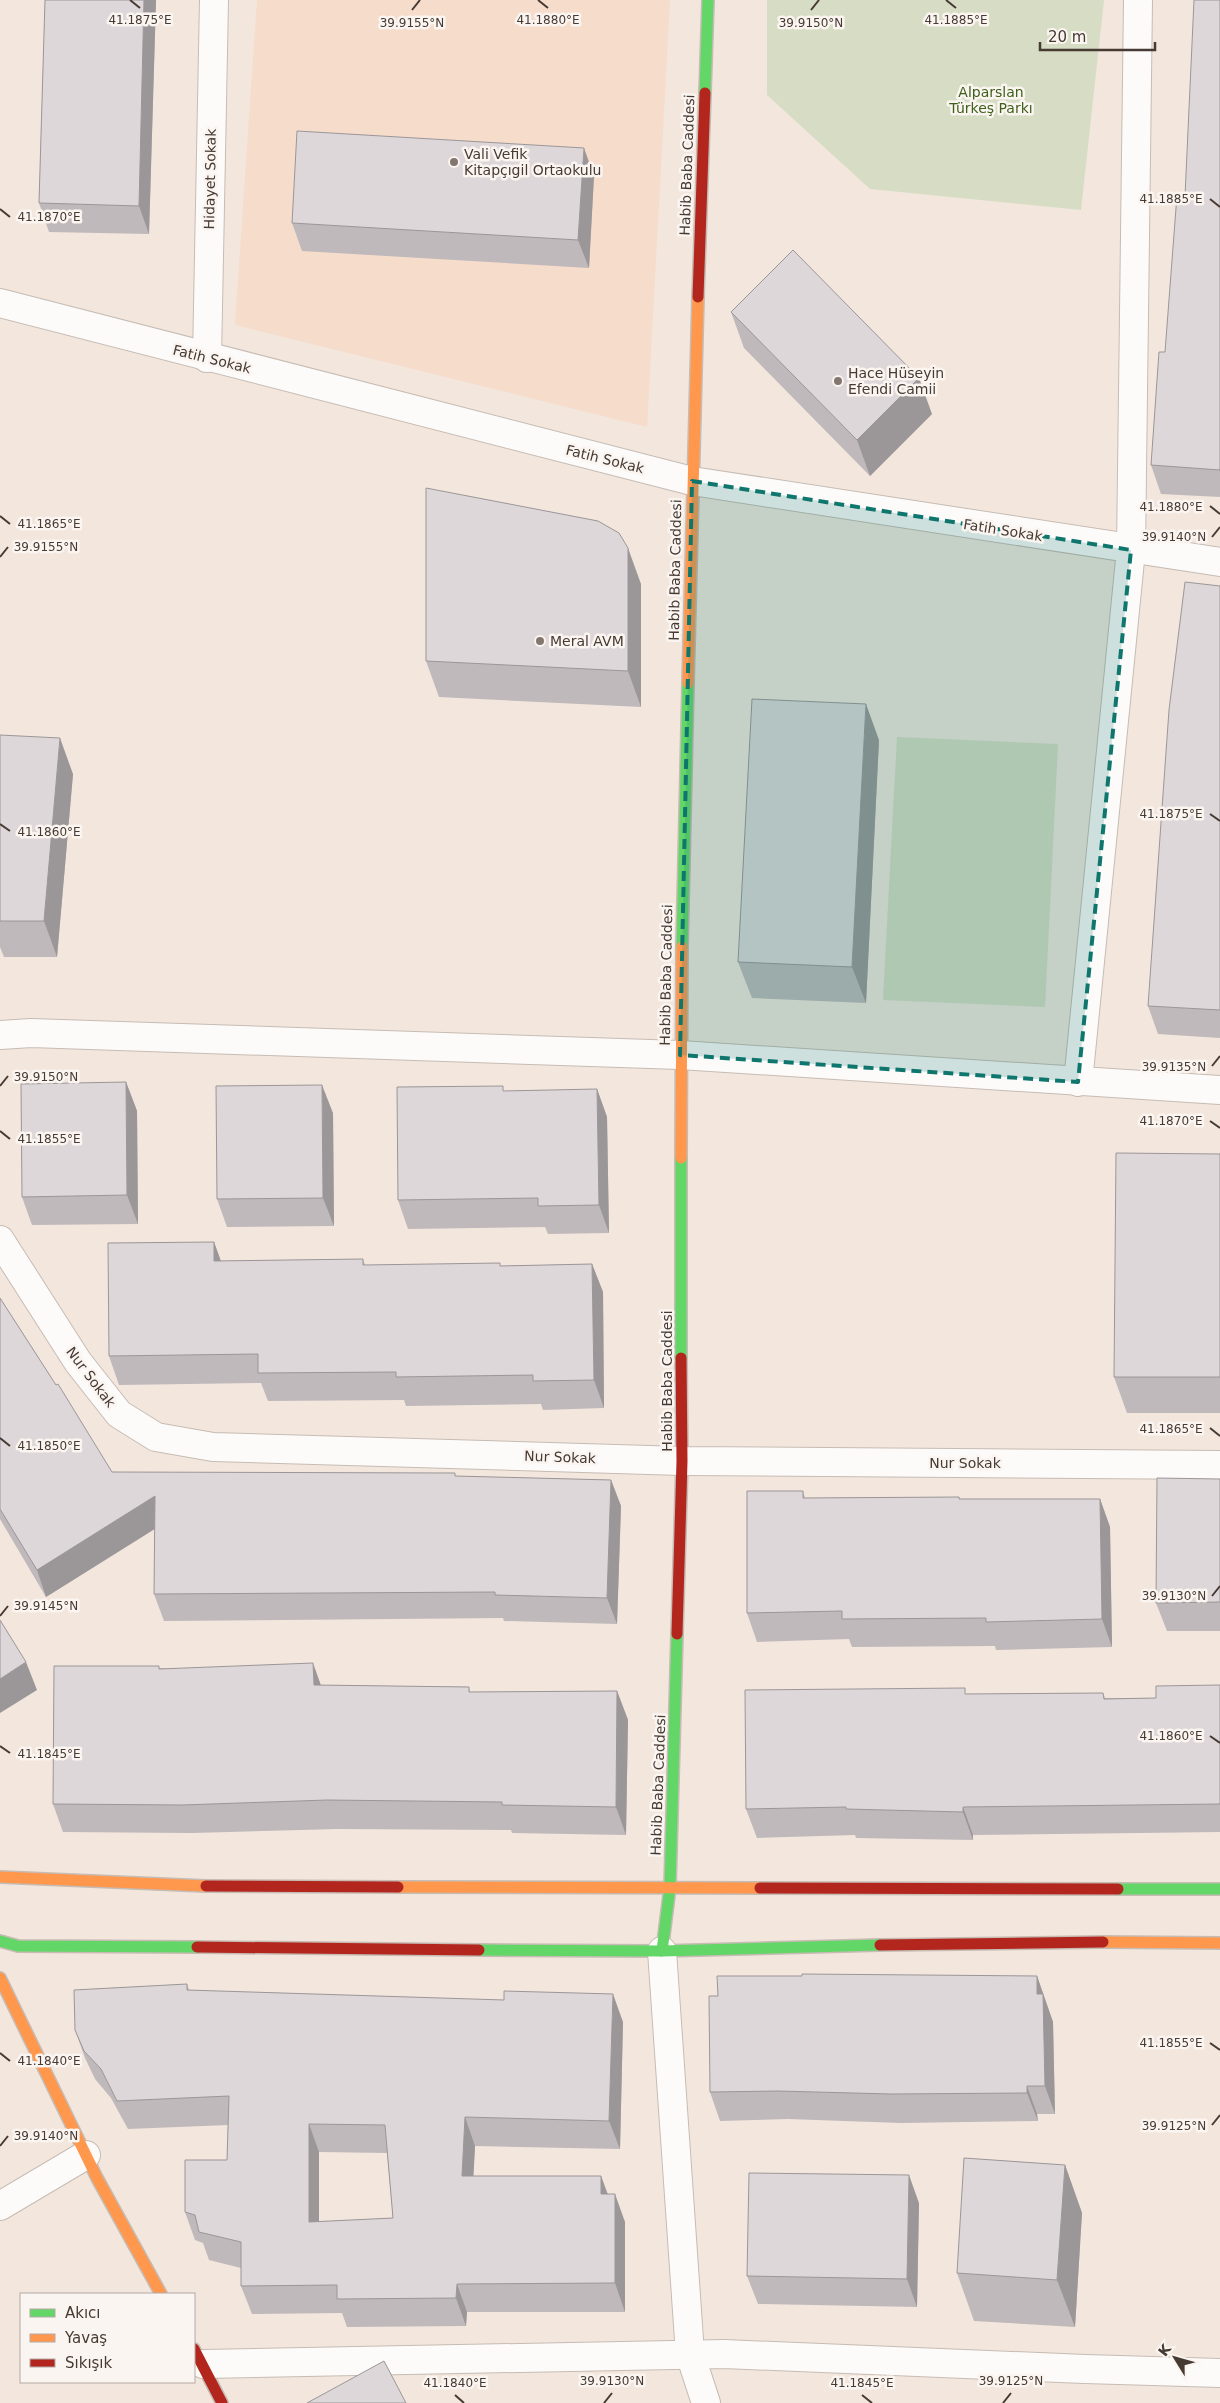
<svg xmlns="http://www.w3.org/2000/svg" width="1220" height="2403" viewBox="0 0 1220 2403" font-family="'DejaVu Sans',sans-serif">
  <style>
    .built { fill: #f6dccb }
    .green { fill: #d6ddc4 }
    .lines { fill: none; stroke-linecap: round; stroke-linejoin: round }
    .street-casing { stroke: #c6bcb4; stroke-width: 30 }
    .fast-casing { stroke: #c6bcb4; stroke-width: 14 }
    .slow-casing { stroke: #c6bcb4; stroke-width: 14 }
    .jam-casing { stroke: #c6bcb4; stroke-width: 14 }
    .street { stroke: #fdfbfa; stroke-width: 28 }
    .fast { stroke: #63d668; stroke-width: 11 }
    .slow { stroke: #ff974d; stroke-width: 11 }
    .jam { stroke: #b3261e; stroke-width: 11 }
    .wall { fill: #bfb9bb; fill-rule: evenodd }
    .shaded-wall { fill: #9b9698 }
    .building { fill: #ded7d9; stroke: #9b9698; fill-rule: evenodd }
    .marked { fill: #0f766e; fill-opacity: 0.2; stroke: #0f766e; stroke-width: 4; stroke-dasharray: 10 6; stroke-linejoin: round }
    .ticks { fill: none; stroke: #463a33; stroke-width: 2 }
    .poi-dot { fill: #83766e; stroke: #fbf5f1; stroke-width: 2 }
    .labels { text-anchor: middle; stroke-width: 5; stroke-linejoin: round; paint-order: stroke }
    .park-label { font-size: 14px; fill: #3e601b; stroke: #fbf5f1 }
    .poi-label { font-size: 14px; fill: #463a33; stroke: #fbf5f1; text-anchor: start }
    .street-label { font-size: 14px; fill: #463a33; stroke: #fbf5f1 }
    .ticks-label { font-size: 12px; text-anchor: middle; fill: #463a33; stroke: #fbf5f1; stroke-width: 5; stroke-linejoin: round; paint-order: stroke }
  </style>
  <rect width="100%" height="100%" fill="#f3e6dd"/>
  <!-- built -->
  <path class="built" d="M 257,0 L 670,0 L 647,427 L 235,325 Z"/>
  <!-- green -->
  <g class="green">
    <path d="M 767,0 L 1104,0 L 1081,210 L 870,189 L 767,95 Z"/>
    <path d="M 897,737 L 1058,744 L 1045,1007 L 883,1000 Z"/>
  </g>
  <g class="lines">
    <!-- street casing -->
    <g class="street-casing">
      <g id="street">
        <path d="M 0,303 L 692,481 L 1220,562"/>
        <path d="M 207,358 L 214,0"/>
        <path d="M 0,1035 L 31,1033 L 680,1055 L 1220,1090"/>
        <path d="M 1078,1082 L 1131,550 L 1138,0"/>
        <path d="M 0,1240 L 78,1362 L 119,1414 L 156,1437 L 213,1447 L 682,1461 L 1220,1465"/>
        <path d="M 662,1951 L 690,2354 L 706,2403"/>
        <path d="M 0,2206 L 86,2155"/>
        <path d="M 203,2364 L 724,2354 L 1085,2369 L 1220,2373"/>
      </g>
    </g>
    <!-- fast casing -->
    <g class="fast-casing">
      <g id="fast">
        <path d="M 705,93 L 708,0"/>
        <path d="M 682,947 L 688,683"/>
        <path d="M 681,1158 L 681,1358"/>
        <path d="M 1118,1889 L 1220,1889"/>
        <path d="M 0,1941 L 18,1946 L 197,1947"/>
        <path d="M 479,1950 L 662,1951 L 880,1945"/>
        <path d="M 662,1951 L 670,1887 L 677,1634"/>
      </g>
    </g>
    <!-- slow casing -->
    <g class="slow-casing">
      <g id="slow">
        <path d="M 688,683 L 698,297"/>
        <path d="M 681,1158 L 682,947"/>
        <path d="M 0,1877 L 206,1886"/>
        <path d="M 398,1887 L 760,1888"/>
        <path d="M 1103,1942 L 1220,1943"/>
        <path d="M 0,1978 L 97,2178 L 161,2294"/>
      </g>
    </g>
    <!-- jam casing -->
    <g class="jam-casing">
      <g id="jam">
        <path d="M 698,297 L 705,93"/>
        <path d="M 677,1634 L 682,1461 L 681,1358"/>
        <path d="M 206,1886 L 398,1887"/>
        <path d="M 760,1888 L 1118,1889"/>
        <path d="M 880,1945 L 1103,1942"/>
        <path d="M 197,1947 L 479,1950"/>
        <path d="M 194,2349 L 222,2403"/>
      </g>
    </g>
    <!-- street -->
    <use href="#street" class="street"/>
    <!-- fast -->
    <use href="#fast" class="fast"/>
    <!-- slow -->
    <use href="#slow" class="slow"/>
    <!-- jam -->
    <use href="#jam" class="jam"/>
  </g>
  <!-- wall -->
  <g class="wall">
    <path d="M 45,0 L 156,0 L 149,234 L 49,232 L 39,203 Z"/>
    <path d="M 1220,0 L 1220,497 L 1161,494 L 1151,465 L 1185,196 Z"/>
    <path d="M 594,176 L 589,268 L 302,251 L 292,223 Z"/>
    <path d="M 731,312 L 932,414 L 870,476 L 744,348 Z"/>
    <path d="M 641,584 L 641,707 L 439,697 L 426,661 Z"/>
    <path d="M 1220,586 L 1220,1038 L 1158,1034 L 1148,1006 Z"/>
    <path d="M 0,735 L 73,774 L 57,957 L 4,957 L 0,947 Z"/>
    <path d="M 879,740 L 866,1003 L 752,998 L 738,962 Z"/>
    <path d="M 126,1082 L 137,1111 L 138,1224 L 32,1225 L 22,1197 Z"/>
    <path d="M 597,1089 L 607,1117 L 609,1233 L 548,1234 L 545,1227 L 408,1229 L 398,1200 L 505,1091 Z"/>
    <path d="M 333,1113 L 334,1226 L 227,1227 L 217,1199 Z"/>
    <path d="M 1220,1154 L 1220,1413 L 1127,1413 L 1114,1377 Z"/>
    <path d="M 214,1242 L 221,1261 L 363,1259 L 365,1265 L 502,1266 L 592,1264 L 603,1292 L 604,1408 L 543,1410 L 541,1404 L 406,1406 L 404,1400 L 268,1401 L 261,1383 L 119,1385 L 109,1356 Z"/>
    <path d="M 0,1298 L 112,1472 L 457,1476 L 611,1480 L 621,1506 L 617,1624 L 504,1621 L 503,1618 L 164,1621 L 154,1594 L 155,1529 L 46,1597 L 0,1519 Z"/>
    <path d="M 1220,1479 L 1220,1631 L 1167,1631 L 1156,1603 Z"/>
    <path d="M 803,1491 L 805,1498 L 959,1497 L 960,1499 L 1100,1499 L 1110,1527 L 1112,1647 L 996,1650 L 995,1646 L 852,1647 L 849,1639 L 757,1642 L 747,1613 Z"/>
    <path d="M 160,1668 L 321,1685 L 469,1687 L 470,1692 L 617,1691 L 628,1720 L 626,1835 L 512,1833 L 511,1830 L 337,1829 L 192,1833 L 63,1832 L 53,1804 Z"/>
    <path d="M 1220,1685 L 1220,1832 L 973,1835 L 973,1840 L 856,1838 L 855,1835 L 757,1838 L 746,1809 L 968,1694 L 1103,1693 L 1105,1698 L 1156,1698 Z"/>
    <path d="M 1037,1976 L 1053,2022 L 1055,2114 L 1037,2114 L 1038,2121 L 901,2123 L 788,2119 L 720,2121 L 710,2092 L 718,1996 Z"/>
    <path d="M 187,1984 L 189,1990 L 623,2022 L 620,2149 L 475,2146 L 473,2176 L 601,2176 L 608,2194 L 625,2222 L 625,2312 L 467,2312 L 466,2326 L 347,2327 L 342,2313 L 252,2314 L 241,2286 L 241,2268 L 209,2260 L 203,2243 L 195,2240 L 185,2212 L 227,2160 L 228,2125 L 128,2129 L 111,2098 L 95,2079 L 85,2058 L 75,2030 ZM 319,2152 L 387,2153 L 393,2218 L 319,2222 Z"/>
    <path d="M 1065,2165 L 1082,2213 L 1075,2327 L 974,2321 L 957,2273 Z"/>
    <path d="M 919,2203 L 917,2307 L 758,2304 L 747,2276 Z"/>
  </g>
  <!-- shaded-wall -->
  <g class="shaded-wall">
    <path d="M 144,0 L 156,0 L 149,234 L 139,206 Z"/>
    <path d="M 584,148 L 594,176 L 589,268 L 578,240 Z"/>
    <path d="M 919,378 L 932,414 L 870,476 L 857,440 Z"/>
    <path d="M 628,548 L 641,584 L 641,707 L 628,671 Z"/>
    <path d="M 866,704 L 879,740 L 866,1003 L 852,967 Z"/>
    <path d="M 60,738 L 73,774 L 57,957 L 44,921 Z"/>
    <path d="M 126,1082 L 137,1111 L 138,1224 L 127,1195 Z"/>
    <path d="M 322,1085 L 333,1113 L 334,1226 L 323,1198 Z"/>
    <path d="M 597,1089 L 607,1117 L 609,1233 L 599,1205 Z"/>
    <path d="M 214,1242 L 224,1270 L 214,1261 Z"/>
    <path d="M 592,1264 L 603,1292 L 604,1408 L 594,1380 Z"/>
    <path d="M 611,1480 L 621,1506 L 617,1624 L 607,1598 Z"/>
    <path d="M 155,1496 L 164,1523 L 46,1597 L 37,1570 Z"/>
    <path d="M 1100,1499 L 1110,1527 L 1112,1647 L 1102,1619 Z"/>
    <path d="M 26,1662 L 37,1690 L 0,1713 L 0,1679 Z"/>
    <path d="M 313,1663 L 323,1691 L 314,1685 Z"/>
    <path d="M 617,1691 L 628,1720 L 626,1835 L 616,1807 Z"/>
    <path d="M 963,1807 L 973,1835 L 973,1840 L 963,1812 Z"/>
    <path d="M 1037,1976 L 1053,2022 L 1055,2114 L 1045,2086 L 1037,1994 Z"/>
    <path d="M 613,1994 L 623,2022 L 620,2149 L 609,2121 Z"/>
    <path d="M 1027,2086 L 1037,2114 L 1038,2121 L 1027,2093 Z"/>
    <path d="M 465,2117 L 475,2146 L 472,2204 L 462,2176 Z"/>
    <path d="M 309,2124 L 319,2152 L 319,2250 L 309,2222 Z"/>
    <path d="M 1065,2165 L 1082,2213 L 1075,2327 L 1057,2280 Z"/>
    <path d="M 909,2175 L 919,2203 L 917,2307 L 907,2279 Z"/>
    <path d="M 601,2176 L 611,2204 L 601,2194 Z"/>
    <path d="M 615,2194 L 625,2222 L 625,2312 L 615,2283 Z"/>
    <path d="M 457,2284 L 467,2312 L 466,2326 L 456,2298 Z"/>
  </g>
  <!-- building -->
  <g class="building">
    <path d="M 45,0 L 144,0 L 139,206 L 39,203 Z"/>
    <path d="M 1194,0 L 1220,0 L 1220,470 L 1151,465 L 1159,352 L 1165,352 L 1177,195 L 1185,196 Z"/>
    <path d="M 297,131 L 584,148 L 578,240 L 292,223 Z"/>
    <path d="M 793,250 L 919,378 L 857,440 L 731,312 Z"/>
    <path d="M 426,488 L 598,521 L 619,533 L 628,548 L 628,671 L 426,661 Z"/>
    <path d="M 1185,582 L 1220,586 L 1220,1010 L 1148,1006 L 1169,710 Z"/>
    <path d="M 752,699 L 866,704 L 852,967 L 738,962 Z"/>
    <path d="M 0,735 L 60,738 L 44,921 L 0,921 Z"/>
    <path d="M 126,1082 L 127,1195 L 22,1197 L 21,1084 Z"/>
    <path d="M 322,1085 L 323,1198 L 217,1199 L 216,1086 Z"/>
    <path d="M 503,1086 L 503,1091 L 597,1089 L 599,1205 L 538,1206 L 538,1198 L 398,1200 L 397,1087 Z"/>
    <path d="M 1116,1153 L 1220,1154 L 1220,1377 L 1114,1377 Z"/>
    <path d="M 214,1242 L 214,1261 L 363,1259 L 363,1265 L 500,1263 L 500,1266 L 592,1264 L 594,1380 L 533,1381 L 533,1375 L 396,1377 L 396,1372 L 258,1373 L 258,1354 L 109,1356 L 108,1243 Z"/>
    <path d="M 0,1298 L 56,1385 L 58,1384 L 112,1472 L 455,1473 L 455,1476 L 611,1480 L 607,1598 L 495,1595 L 495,1592 L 154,1594 L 155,1496 L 37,1570 L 0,1509 Z"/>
    <path d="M 1157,1478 L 1220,1479 L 1220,1602 L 1156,1603 Z"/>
    <path d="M 747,1491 L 803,1491 L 803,1498 L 959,1497 L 959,1499 L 1100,1499 L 1102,1619 L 986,1622 L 986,1618 L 842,1619 L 842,1611 L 747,1613 Z"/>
    <path d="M 0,1620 L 26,1662 L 0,1679 Z"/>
    <path d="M 313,1663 L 314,1685 L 469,1687 L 469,1692 L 617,1691 L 616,1807 L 502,1805 L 502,1802 L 327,1800 L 182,1805 L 53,1804 L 54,1666 L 159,1666 L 159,1669 Z"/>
    <path d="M 1220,1685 L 1220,1804 L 963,1807 L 963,1812 L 846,1809 L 846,1807 L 746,1809 L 745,1690 L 965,1688 L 965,1694 L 1103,1693 L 1104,1699 L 1156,1698 L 1156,1686 Z"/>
    <path d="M 802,1974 L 1037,1976 L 1037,1994 L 1043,1994 L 1045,2086 L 1027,2086 L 1027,2093 L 891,2094 L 778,2091 L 710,2092 L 709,1996 L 718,1996 L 717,1976 L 802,1976 Z"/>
    <path d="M 187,1984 L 187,1990 L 504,2000 L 504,1991 L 613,1994 L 609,2121 L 465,2117 L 462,2176 L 601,2176 L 601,2194 L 615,2194 L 615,2283 L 457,2284 L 456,2298 L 337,2299 L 337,2285 L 241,2286 L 241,2242 L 199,2232 L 195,2215 L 185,2212 L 185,2160 L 227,2160 L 229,2096 L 117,2101 L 101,2069 L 84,2051 L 75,2030 L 74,1990 ZM 309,2124 L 385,2125 L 393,2218 L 309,2222 Z"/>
    <path d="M 964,2158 L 1065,2165 L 1057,2280 L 957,2273 Z"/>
    <path d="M 749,2173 L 909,2175 L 907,2279 L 747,2276 Z"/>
    <path d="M 384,2361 L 406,2403 L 307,2403 Z"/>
  </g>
  <!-- marked area -->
  <path class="marked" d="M 692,481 L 1131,550 L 1078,1082 L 680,1055 Z"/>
  <!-- ticks -->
  <path class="ticks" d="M 130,0 L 140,8M 538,0 L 548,8M 946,0 L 956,8M 412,10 L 420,0M 811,10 L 819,0M 1210,199 L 1220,207M 0,209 L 10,217M 1210,506 L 1220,514M 0,516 L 10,524M 1212,537 L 1220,527M 0,557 L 8,547M 1210,814 L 1220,821M 0,824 L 10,831M 1212,1066 L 1220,1056M 0,1086 L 8,1076M 1210,1121 L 1220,1128M 0,1131 L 10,1139M 1210,1428 L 1220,1436M 0,1438 L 10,1446M 1212,1596 L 1220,1586M 0,1616 L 8,1606M 1210,1736 L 1220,1743M 0,1746 L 10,1753M 1210,2043 L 1220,2050M 0,2053 L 10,2061M 1212,2125 L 1220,2115M 0,2146 L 8,2136M 455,2395 L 464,2403M 862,2395 L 872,2403M 604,2403 L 612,2393M 1003,2403 L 1011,2393"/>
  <!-- markers -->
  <g class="poi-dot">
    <circle cx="454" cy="162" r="5"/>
    <circle cx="838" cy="381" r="5"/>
    <circle cx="540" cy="641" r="5"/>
  </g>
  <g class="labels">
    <!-- park labels -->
    <g class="park-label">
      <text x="991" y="97">Alparslan<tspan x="991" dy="16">Türkeş Parkı</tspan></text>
    </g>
    <!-- poi labels -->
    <g class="poi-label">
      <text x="464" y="159">Vali Vefik<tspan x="464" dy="16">Kitapçıgil Ortaokulu</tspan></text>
      <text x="848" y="378">Hace Hüseyin<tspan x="848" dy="16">Efendi Camii</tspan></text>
      <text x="550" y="646">Meral AVM</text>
    </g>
    <!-- street labels -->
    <g class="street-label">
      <text transform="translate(687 165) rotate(-88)" y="5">Habib Baba Caddesi</text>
      <text transform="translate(210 179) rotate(-89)" y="5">Hidayet Sokak</text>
      <text transform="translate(212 359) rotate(14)" y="5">Fatih Sokak</text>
      <text transform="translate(605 459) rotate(14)" y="5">Fatih Sokak</text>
      <text transform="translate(1003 530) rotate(9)" y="5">Fatih Sokak</text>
      <text transform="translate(675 570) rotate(-89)" y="5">Habib Baba Caddesi</text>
      <text transform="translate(666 975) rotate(-89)" y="5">Habib Baba Caddesi</text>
      <text transform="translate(91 1377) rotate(53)" y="5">Nur Sokak</text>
      <text transform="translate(667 1381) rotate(-90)" y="5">Habib Baba Caddesi</text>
      <text transform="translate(560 1457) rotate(2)" y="5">Nur Sokak</text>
      <text x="965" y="1468">Nur Sokak</text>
      <text transform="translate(658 1785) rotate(-88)" y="5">Habib Baba Caddesi</text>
    </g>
  </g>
  <g class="ticks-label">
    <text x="140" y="24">41.1875°E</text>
    <text x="548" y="24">41.1880°E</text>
    <text x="956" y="24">41.1885°E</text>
    <text x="412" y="27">39.9155°N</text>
    <text x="811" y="27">39.9150°N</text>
    <text x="1171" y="203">41.1885°E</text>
    <text x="49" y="221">41.1870°E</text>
    <text x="1171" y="511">41.1880°E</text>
    <text x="49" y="528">41.1865°E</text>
    <text x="1174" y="541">39.9140°N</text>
    <text x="46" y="551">39.9155°N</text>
    <text x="1171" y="818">41.1875°E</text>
    <text x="49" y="836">41.1860°E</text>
    <text x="1174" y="1071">39.9135°N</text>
    <text x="46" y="1081">39.9150°N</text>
    <text x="1171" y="1125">41.1870°E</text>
    <text x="49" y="1143">41.1855°E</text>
    <text x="1171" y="1433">41.1865°E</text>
    <text x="49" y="1450">41.1850°E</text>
    <text x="1174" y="1600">39.9130°N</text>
    <text x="46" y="1610">39.9145°N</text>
    <text x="1171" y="1740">41.1860°E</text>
    <text x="49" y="1758">41.1845°E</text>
    <text x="1171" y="2047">41.1855°E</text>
    <text x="49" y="2065">41.1840°E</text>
    <text x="1174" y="2130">39.9125°N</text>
    <text x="46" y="2140">39.9140°N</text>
    <text x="612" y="2385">39.9130°N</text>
    <text x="1011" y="2385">39.9125°N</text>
    <text x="455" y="2387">41.1840°E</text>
    <text x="862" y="2387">41.1845°E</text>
  </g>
  <!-- legend -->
  <rect x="20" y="2293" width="175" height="90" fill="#fbf5f1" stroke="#b3aaa5"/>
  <rect x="30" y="2309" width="25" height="8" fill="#63d668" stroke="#b3aaa5"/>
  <text x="65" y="2318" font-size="15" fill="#463a33">Akıcı</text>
  <rect x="30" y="2334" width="25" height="8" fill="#ff974d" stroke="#b3aaa5"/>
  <text x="65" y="2343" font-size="15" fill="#463a33">Yavaş</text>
  <rect x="30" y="2359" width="25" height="8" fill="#b3261e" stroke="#b3aaa5"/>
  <text x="65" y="2368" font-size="15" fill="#463a33">Sıkışık</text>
  <!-- north arrow -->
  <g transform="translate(1175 2358) rotate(307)" stroke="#fbf5f1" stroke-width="4" paint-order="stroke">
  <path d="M0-4L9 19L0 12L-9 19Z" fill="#463a33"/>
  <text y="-8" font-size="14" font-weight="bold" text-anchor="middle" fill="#463a33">K</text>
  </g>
  <!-- scale -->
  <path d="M1040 42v8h115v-8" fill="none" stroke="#463a33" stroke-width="2.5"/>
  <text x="1048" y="42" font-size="15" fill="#463a33" stroke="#fbf5f1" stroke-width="4" paint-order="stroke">20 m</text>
</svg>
